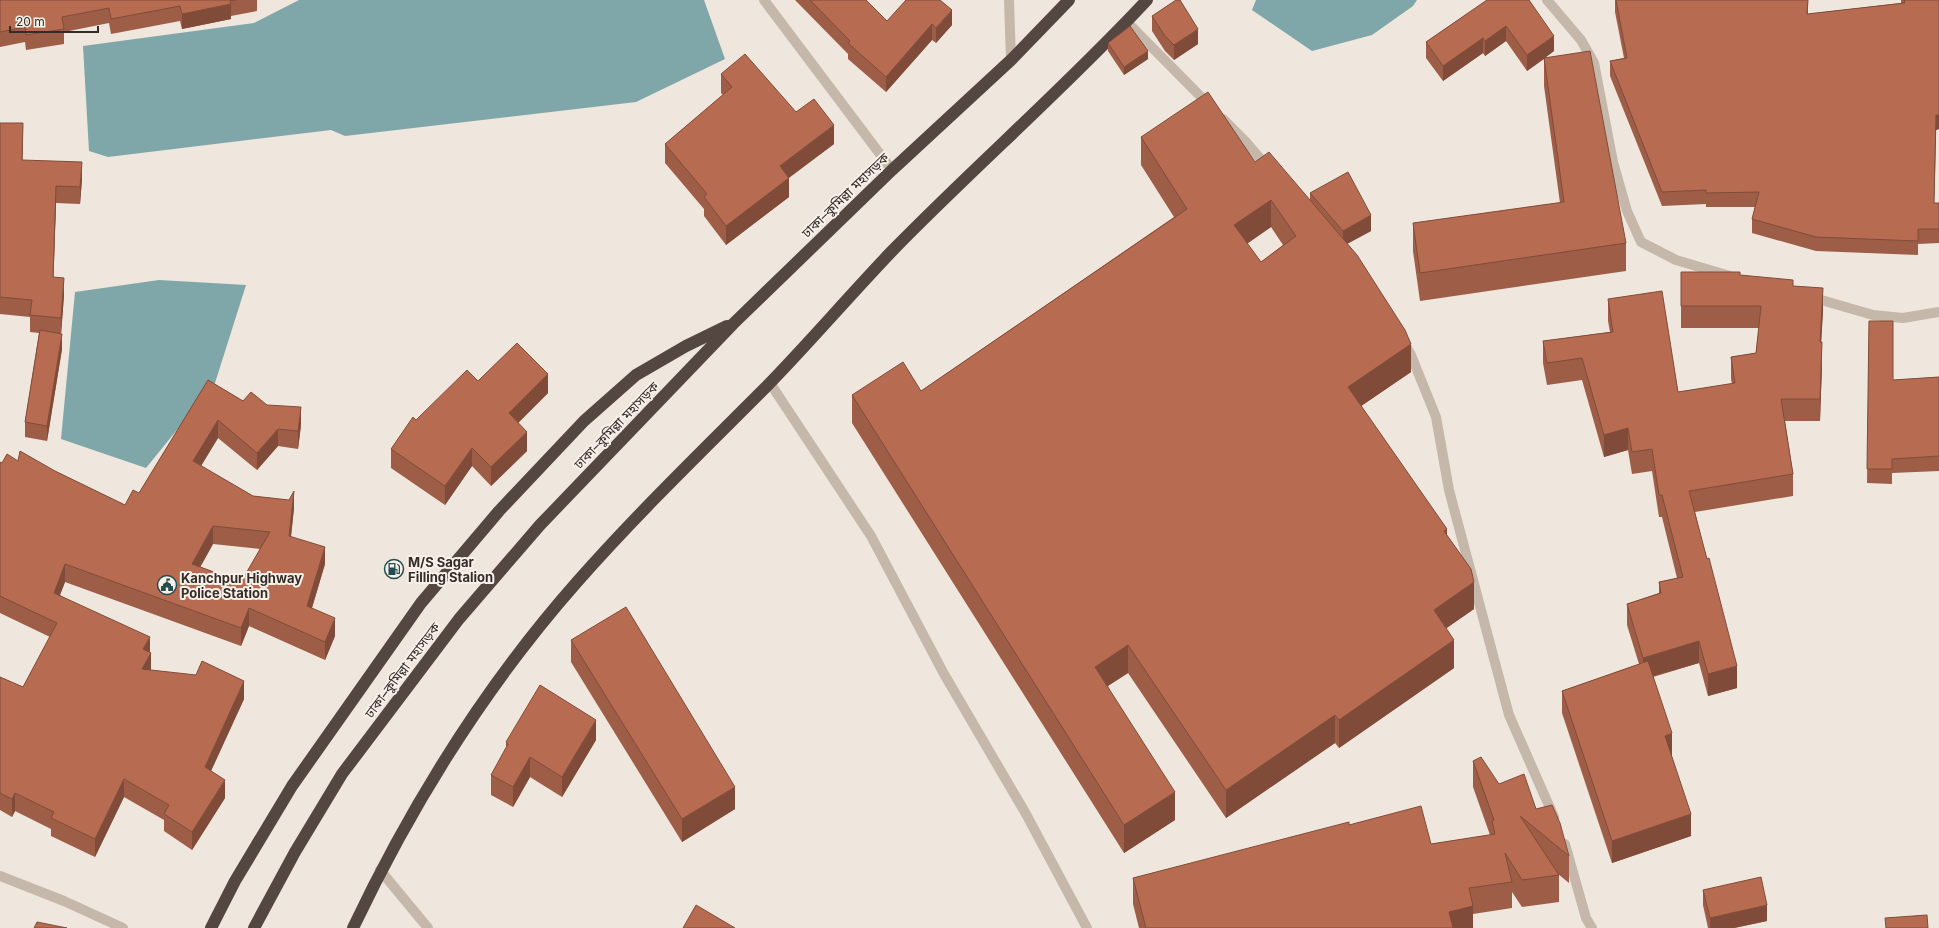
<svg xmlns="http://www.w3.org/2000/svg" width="1939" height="928" viewBox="0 0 1939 928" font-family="Inter,'Noto Sans Bengali',sans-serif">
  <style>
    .water { fill: #7fa6a8 }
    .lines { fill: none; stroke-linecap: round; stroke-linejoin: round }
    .minor { stroke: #c5b7aa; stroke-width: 10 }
    .highway { stroke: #544741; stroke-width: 12 }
    .wall { fill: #9d5d47; fill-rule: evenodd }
    .shaded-wall { fill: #804c39 }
    .building { fill: #b76c52; stroke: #804c39; fill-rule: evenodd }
    .labels { text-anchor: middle; stroke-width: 4; stroke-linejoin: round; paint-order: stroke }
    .street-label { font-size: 13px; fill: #342c29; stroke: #f7f0e8 }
    .poi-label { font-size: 13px; font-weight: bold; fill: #342c29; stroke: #f7f0e8; text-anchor: start }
  </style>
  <rect width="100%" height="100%" fill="#efe6dd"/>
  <!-- water -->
  <g class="water">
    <path d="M 299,0 L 704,0 L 725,59 L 636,102 L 345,136 L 331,130 L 108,157 L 89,151 L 83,46 L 254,23 Z"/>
    <path d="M 1256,0 L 1417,0 L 1413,6 L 1372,35 L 1312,51 L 1252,10 Z"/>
    <path d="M 159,280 L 246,285 L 215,383 L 146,468 L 61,439 L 75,292 Z"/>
  </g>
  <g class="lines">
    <!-- minor -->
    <g class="minor">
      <path d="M 764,0 L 892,170"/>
      <path d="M 1009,0 L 1011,60"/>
      <path d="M 1547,0 L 1581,40 L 1594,63 L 1613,162 L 1627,211 L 1641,242 L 1676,260 L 1730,276"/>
      <path d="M 1127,22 L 1210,106"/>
      <path d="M 1223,119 L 1245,141 L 1269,169"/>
      <path d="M 1811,297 L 1873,315 L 1903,318 L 1939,312"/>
      <path d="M 1404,342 L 1411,355 L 1436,417 L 1449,490 L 1509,715 L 1554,817"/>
      <path d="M 770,383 L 871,536 L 944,674 L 1026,814 L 1087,928"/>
      <path d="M 1565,844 L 1586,918 L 1592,928"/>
      <path d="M 380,870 L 428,928"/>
      <path d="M 0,876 L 64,901 L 123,928"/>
    </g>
    <!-- highway -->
    <g class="highway">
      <path d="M 211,928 L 235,881 L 292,786 L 421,603 L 499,511 L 584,421 L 636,375 L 686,346 L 727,326"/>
      <path d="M 254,928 L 295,852 L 342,774 L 459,619 L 540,525 L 733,324 L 892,170 L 1011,60 L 1069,0"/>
      <path d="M 353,928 C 412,804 486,685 577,582 C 637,514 702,451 766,387 C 809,343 849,296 892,251 C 975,166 1066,87 1147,0"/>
    </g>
  </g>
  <!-- wall -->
  <g class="wall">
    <path d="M 0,0 L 257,0 L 257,11 L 231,16 L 231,19 L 182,29 L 180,21 L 111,34 L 109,23 L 64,32 L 64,44 L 26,50 L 25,42 L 0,47 Z"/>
    <path d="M 795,0 L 866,0 L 887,21 L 952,25 L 936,43 L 932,40 L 886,92 L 848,59 L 848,54 Z"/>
    <path d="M 1487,0 L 1554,51 L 1546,57 L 1626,243 L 1626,271 L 1420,301 L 1413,251 L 1413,223 L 1560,203 L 1544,86 L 1544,59 L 1527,71 L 1506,41 L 1485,56 L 1483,53 L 1443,81 L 1426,58 L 1426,42 Z"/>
    <path d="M 1615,0 L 1808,0 L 1808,14 L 1901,3 L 1901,0 L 1939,0 L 1939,129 L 1936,130 L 1934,203 L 1939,203 L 1939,243 L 1918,244 L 1918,255 L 1816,251 L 1752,233 L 1752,219 L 1755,207 L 1706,207 L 1706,204 L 1662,206 L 1610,76 L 1610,61 L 1624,58 L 1615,12 Z"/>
    <path d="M 1152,16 L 1198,44 L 1174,60 L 1165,51 L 1152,31 Z"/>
    <path d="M 1108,43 L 1148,59 L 1124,75 L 1108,51 Z"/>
    <path d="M 721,74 L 834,144 L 789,178 L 789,197 L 726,245 L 704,216 L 704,209 L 665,163 L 665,144 L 723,95 L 721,93 Z"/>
    <path d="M 0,123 L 23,140 L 22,160 L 82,179 L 80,204 L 56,203 L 53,277 L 64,295 L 61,334 L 62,349 L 47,441 L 25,437 L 25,422 L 39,333 L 30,332 L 30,317 L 0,314 Z"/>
    <path d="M 1141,137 L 1255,162 L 1310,201 L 1310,193 L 1371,231 L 1347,244 L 1411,372 L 1361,406 L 1447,535 L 1474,609 L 1446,628 L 1454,668 L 1339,748 L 1335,743 L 1226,818 L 1128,673 L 1108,686 L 1175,820 L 1124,853 L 852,423 L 852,395 L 921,391 L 1174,217 L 1141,165 ZM 1271,227 L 1283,245 L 1261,262 L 1247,244 Z"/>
    <path d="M 1681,272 L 1740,275 L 1793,286 L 1823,310 L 1821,342 L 1822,364 L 1820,421 L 1785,421 L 1793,474 L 1793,496 L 1695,512 L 1737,688 L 1708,696 L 1699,663 L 1653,677 L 1691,836 L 1612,863 L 1562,713 L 1562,691 L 1639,664 L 1627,625 L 1627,604 L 1659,593 L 1659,582 L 1677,578 L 1662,517 L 1659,517 L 1652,471 L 1632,474 L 1628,450 L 1604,457 L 1582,380 L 1547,385 L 1543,363 L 1543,341 L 1610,332 L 1608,321 L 1608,299 L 1678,392 L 1732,384 L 1731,379 L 1731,357 L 1756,353 L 1759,328 L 1681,328 Z"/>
    <path d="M 1869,321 L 1893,380 L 1939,377 L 1939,471 L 1892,473 L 1892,484 L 1867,483 Z"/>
    <path d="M 208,380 L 243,401 L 267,405 L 301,425 L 298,449 L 278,446 L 257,470 L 218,438 L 201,466 L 253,496 L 294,508 L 291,537 L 325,564 L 312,608 L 335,636 L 325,660 L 249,626 L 241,646 L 65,582 L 60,595 L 150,653 L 151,670 L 244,699 L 211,771 L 225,798 L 192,850 L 164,831 L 164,820 L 124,797 L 95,857 L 51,836 L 51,829 L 15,811 L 12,817 L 0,810 L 0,677 L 23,687 L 50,637 L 0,613 L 0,462 L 2,463 L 18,461 L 55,471 L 125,505 L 139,493 ZM 213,544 L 260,549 L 241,582 L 200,567 Z"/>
    <path d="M 478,381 L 548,393 L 518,423 L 527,451 L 491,486 L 472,466 L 445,505 L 391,468 L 391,449 L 416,420 Z"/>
    <path d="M 571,640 L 735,809 L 682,842 L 571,662 Z"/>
    <path d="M 596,740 L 562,797 L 530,777 L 513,807 L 491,795 L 491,775 L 506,748 L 506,742 Z"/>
    <path d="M 1473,761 L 1499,784 L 1536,809 L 1569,856 L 1569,883 L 1558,874 L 1559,875 L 1559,902 L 1522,907 L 1512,892 L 1512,908 L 1473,914 L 1473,928 L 1139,928 L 1133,904 L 1133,878 L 1349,825 L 1431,844 L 1490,835 L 1473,787 Z"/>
    <path d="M 1703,890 L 1767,921 L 1734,928 L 1708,928 L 1703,905 Z"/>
  </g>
  <!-- shaded-wall -->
  <g class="shaded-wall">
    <path d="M 231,4 L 231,19 L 182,29 L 182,14 Z"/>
    <path d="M 952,10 L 952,25 L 936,43 L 936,28 Z"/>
    <path d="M 932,24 L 932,40 L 886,92 L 886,77 Z"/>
    <path d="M 1506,26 L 1506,41 L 1485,56 L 1485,41 Z"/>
    <path d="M 1198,29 L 1198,44 L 1174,60 L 1174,45 Z"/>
    <path d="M 1554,36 L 1554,51 L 1527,71 L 1527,55 Z"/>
    <path d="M 1483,38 L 1483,53 L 1443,81 L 1443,66 Z"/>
    <path d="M 1148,51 L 1148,59 L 1124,75 L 1124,67 Z"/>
    <path d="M 1936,115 L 1939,115 L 1939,129 L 1936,130 L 1934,218 Z"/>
    <path d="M 23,123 L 23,140 L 22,176 L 22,160 Z"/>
    <path d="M 834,125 L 834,144 L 780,184 L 780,166 Z"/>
    <path d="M 82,162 L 82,179 L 80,204 L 80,187 Z"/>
    <path d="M 789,178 L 789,197 L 726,245 L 726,226 Z"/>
    <path d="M 56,186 L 56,203 L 53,294 L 53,277 Z"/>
    <path d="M 1271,200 L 1271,227 L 1234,252 L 1234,225 Z"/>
    <path d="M 1371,215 L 1371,231 L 1343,246 L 1343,231 Z"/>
    <path d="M 64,278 L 64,295 L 61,335 L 61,318 Z"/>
    <path d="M 1823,288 L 1823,310 L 1820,364 L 1820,342 Z"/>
    <path d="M 62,334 L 62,349 L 47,441 L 47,426 Z"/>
    <path d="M 1822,342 L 1822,364 L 1820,421 L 1820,399 Z"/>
    <path d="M 1411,344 L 1411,372 L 1348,415 L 1348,387 Z"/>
    <path d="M 548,374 L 548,393 L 509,432 L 509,413 Z"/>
    <path d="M 301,407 L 301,425 L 298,449 L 298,431 Z"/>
    <path d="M 218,420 L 218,438 L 193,479 L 193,461 Z"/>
    <path d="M 1628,428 L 1628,450 L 1604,457 L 1604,435 Z"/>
    <path d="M 278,429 L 278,446 L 257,470 L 257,453 Z"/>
    <path d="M 527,432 L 527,451 L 491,486 L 491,467 Z"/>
    <path d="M 472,448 L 472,466 L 445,505 L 445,486 Z"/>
    <path d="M 294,491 L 294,508 L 289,554 L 289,536 Z"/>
    <path d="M 213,526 L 213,544 L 192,582 L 192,564 Z"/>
    <path d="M 1447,529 L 1447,556 L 1444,531 Z"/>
    <path d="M 325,547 L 325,564 L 307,624 L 307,606 Z"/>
    <path d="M 65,564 L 65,582 L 54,610 L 54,593 Z"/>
    <path d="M 1474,582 L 1474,609 L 1434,637 L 1434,610 Z"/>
    <path d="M 249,608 L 249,626 L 241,646 L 241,628 Z"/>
    <path d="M 335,618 L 335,636 L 325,660 L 325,642 Z"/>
    <path d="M 150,637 L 150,655 L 143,649 Z"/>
    <path d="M 1454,640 L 1454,668 L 1339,748 L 1339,720 Z"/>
    <path d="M 1699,641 L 1699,663 L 1643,679 L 1643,658 Z"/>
    <path d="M 1128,645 L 1128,673 L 1095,694 L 1095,667 Z"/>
    <path d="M 151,653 L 151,671 L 142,669 Z"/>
    <path d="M 1737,666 L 1737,688 L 1708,696 L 1708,674 Z"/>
    <path d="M 244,681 L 244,699 L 205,784 L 205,767 Z"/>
    <path d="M 1335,715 L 1335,743 L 1226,818 L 1226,790 Z"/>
    <path d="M 596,720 L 596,740 L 562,797 L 562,777 Z"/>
    <path d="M 1672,733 L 1672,756 L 1665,758 L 1665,736 Z"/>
    <path d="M 530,757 L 530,777 L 513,807 L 513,787 Z"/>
    <path d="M 124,779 L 124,797 L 95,857 L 95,839 Z"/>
    <path d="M 225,780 L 225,798 L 192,850 L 192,832 Z"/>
    <path d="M 735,787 L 735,809 L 682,842 L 682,819 Z"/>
    <path d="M 1175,792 L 1175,820 L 1124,853 L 1124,825 Z"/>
    <path d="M 15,793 L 15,811 L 12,817 L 12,799 Z"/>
    <path d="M 1691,814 L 1691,836 L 1612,863 L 1612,841 Z"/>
    <path d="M 1767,905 L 1767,921 L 1734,928 L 1710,928 L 1710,918 Z"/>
    <path d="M 1473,906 L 1473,928 L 1449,928 L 1449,912 Z"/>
  </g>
  <!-- building -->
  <g class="building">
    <path d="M 0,0 L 236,0 L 230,1 L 231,4 L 182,14 L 180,6 L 111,19 L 109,8 L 62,17 L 64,29 L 26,35 L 25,27 L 0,32 Z"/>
    <path d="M 810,0 L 866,0 L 887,21 L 906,0 L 940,0 L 952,10 L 936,28 L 932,24 L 886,77 L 848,43 L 850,41 Z"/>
    <path d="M 1176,0 L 1180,0 L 1198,29 L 1174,45 L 1165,36 L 1152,16 Z"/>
    <path d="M 1487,0 L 1529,0 L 1554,36 L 1527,55 L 1506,26 L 1485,41 L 1483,38 L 1443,66 L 1426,42 Z"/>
    <path d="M 1616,0 L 1808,0 L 1807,14 L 1905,3 L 1904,0 L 1939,0 L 1939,115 L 1936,115 L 1934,203 L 1939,203 L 1939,229 L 1918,229 L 1918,241 L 1816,237 L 1752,219 L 1759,192 L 1706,193 L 1706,190 L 1662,192 L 1610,61 L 1627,58 Z"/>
    <path d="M 1130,26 L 1148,51 L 1124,67 L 1108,43 Z"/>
    <path d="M 1590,51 L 1626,243 L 1420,273 L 1413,223 L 1564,202 L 1544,58 Z"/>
    <path d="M 745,54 L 796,112 L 814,99 L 834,125 L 780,166 L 789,178 L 726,226 L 704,197 L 707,194 L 665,144 L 732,87 L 721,74 Z"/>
    <path d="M 1208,92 L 1255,162 L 1269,152 L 1357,255 L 1405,330 L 1411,344 L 1348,387 L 1447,529 L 1444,531 L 1471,569 L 1474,582 L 1434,610 L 1454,640 L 1339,720 L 1335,715 L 1226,790 L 1128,645 L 1095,667 L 1175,792 L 1124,825 L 852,395 L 903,362 L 921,391 L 1187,209 L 1141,137 ZM 1271,200 L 1296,236 L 1261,262 L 1234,225 Z"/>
    <path d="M 0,123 L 23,123 L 22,160 L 82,162 L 80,187 L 56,186 L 53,277 L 64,278 L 61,318 L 30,315 L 32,300 L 0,297 Z"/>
    <path d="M 1348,172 L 1371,215 L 1343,231 L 1310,193 Z"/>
    <path d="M 1681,272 L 1740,272 L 1740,275 L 1793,280 L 1793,286 L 1823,288 L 1820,342 L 1822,342 L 1820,399 L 1781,399 L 1793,474 L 1689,491 L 1707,559 L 1709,558 L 1737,666 L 1708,674 L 1699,641 L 1643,658 L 1627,604 L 1661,593 L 1659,582 L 1683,577 L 1662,495 L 1659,495 L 1652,449 L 1632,452 L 1628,428 L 1604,435 L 1582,358 L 1547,363 L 1543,341 L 1613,332 L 1608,299 L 1662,291 L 1678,392 L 1735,383 L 1731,357 L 1756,353 L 1761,306 L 1681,306 Z"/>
    <path d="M 1869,321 L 1893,321 L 1893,380 L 1939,377 L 1939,456 L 1892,459 L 1892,469 L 1867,469 Z"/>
    <path d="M 40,330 L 62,334 L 47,426 L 25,422 Z"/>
    <path d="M 517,343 L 548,374 L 509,413 L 527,432 L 491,467 L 472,448 L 445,486 L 391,449 L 413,417 L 416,420 L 467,370 L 478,381 Z"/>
    <path d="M 208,380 L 243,401 L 251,392 L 267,405 L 301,407 L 298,431 L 278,429 L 257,453 L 218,420 L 193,461 L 253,496 L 289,500 L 294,491 L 289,536 L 325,547 L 307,606 L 335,618 L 325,642 L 249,608 L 241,628 L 65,564 L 54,593 L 150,637 L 143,649 L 151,653 L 142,669 L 196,675 L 202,661 L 244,681 L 205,767 L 225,780 L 192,832 L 164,814 L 169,805 L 124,779 L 95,839 L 51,818 L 54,812 L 15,793 L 12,799 L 0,793 L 0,677 L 23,687 L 57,623 L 0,596 L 0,462 L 2,463 L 7,454 L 18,461 L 20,451 L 55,471 L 125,505 L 133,490 L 139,493 ZM 213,526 L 270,532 L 241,582 L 192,564 Z"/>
    <path d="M 626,607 L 735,787 L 682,819 L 571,640 Z"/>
    <path d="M 1648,661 L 1672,733 L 1665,736 L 1691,814 L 1612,841 L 1562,691 Z"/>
    <path d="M 540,685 L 596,720 L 562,777 L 530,757 L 513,787 L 491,775 L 508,744 L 506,742 Z"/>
    <path d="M 1481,757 L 1499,784 L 1524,774 L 1536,809 L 1552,805 L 1560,823 L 1569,856 L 1520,816 L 1559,875 L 1522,880 L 1505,853 L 1512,882 L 1469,888 L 1473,906 L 1449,912 L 1453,928 L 1146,928 L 1133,878 L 1349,822 L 1349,825 L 1421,806 L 1431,844 L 1495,834 L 1492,821 L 1494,820 L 1473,761 Z"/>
    <path d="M 1761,877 L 1767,905 L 1710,918 L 1703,890 Z"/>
    <path d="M 696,905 L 735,928 L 683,928 Z"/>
    <path d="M 1927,915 L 1928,928 L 1886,928 L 1885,918 Z"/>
    <path d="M 37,922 L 67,928 L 34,928 Z"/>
  </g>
  <!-- icons -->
  <defs>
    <g id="fuel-ring" transform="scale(1)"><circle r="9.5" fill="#f7f0e8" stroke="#234d50" stroke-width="1.5"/><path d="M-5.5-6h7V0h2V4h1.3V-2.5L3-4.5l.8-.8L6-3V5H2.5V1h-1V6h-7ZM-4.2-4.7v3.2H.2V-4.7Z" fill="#234d50"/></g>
    <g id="civic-ring" transform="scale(1)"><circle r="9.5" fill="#f7f0e8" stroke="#234d50" stroke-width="1.5"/><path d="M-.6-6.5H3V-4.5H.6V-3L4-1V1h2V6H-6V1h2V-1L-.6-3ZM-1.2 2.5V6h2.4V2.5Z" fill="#234d50"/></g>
  </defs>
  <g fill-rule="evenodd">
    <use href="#fuel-ring" x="394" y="569"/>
    <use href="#civic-ring" x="167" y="585"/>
  </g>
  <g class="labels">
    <!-- street labels -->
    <g class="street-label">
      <text transform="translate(845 195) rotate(-44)" y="5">ঢাকা–কুমিল্লা মহাসড়ক</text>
      <text transform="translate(616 425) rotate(-46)" y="5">ঢাকা–কুমিল্লা মহাসড়ক</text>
      <text transform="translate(402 670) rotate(-53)" y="5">ঢাকা–কুমিল্লা মহাসড়ক</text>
    </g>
    <!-- poi labels -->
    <g class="poi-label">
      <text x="408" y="567">M/S Sagar<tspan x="408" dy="15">Filling Stalion</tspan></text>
      <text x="181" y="583">Kanchpur Highway<tspan x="181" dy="15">Police Station</tspan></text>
    </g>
  </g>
  <!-- scale -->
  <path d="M10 26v6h88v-6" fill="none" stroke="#342c29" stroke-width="2"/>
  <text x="16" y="26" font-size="12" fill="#342c29" stroke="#f7f0e8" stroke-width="3" paint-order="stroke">20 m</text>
</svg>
